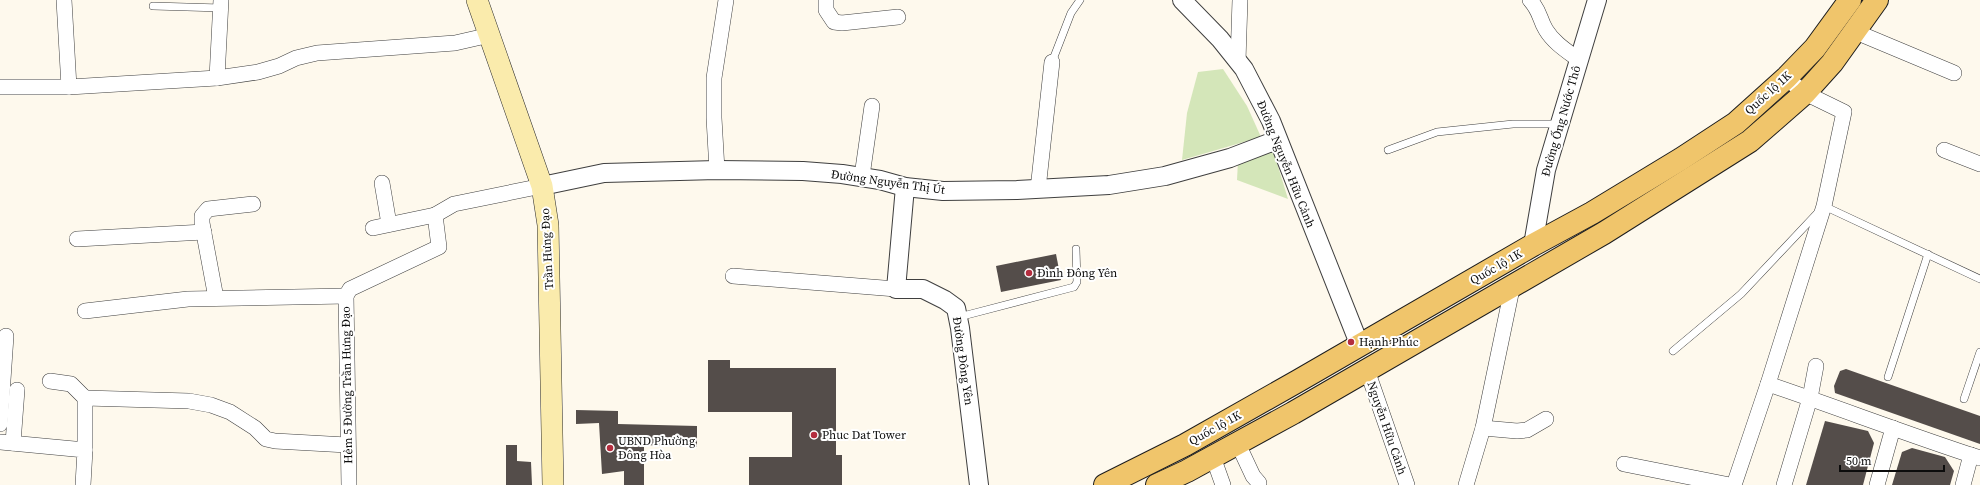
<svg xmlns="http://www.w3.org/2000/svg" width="1980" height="485" viewBox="0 0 1980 485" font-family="'Source Serif 4',serif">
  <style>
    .green { fill: #d4e6b9 }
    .building { fill: #544d4a }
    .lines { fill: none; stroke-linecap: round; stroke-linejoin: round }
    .service-casing { stroke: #3f3f3f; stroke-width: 8 }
    .minor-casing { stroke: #3f3f3f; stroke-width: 16 }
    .tertiary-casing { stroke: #3f3f3f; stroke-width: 20 }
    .secondary-casing { stroke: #2e2e2e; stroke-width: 22 }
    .primary-casing { stroke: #1d1d1d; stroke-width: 24 }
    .service { stroke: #fff; stroke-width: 7 }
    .minor { stroke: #fff; stroke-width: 15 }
    .tertiary { stroke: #fff; stroke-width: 18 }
    .secondary { stroke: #faebac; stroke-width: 21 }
    .primary { stroke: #f0c56b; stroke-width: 22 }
    .poi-dot { fill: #b42d3e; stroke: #fff; stroke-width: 1.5 }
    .labels { text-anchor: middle; stroke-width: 4; stroke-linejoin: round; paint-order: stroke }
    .street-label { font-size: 12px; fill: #0c0c0c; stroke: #fff }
    .poi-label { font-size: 12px; fill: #0c0c0c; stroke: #fff; text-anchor: start }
  </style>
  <rect width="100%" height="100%" fill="#fef9ed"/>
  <!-- green -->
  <g class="green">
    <path d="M 1223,69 L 1247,106 L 1261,137 L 1182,160 L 1187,113 L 1198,72 Z"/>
    <path d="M 1273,150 L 1288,199 L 1237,180 L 1238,161 Z"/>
  </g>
  <!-- building -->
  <g class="building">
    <path d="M 1056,254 L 1061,280 L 1001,292 L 996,266 Z"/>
    <path d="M 708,360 L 730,360 L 730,368 L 836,368 L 836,455 L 842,455 L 842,485 L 749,485 L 749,457 L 792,457 L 792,412 L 708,412 Z"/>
    <path d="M 1846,369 L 1980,416 L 1980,444 L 1835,393 L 1834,386 L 1840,371 Z"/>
    <path d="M 576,410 L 618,411 L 618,424 L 697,426 L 697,447 L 644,445 L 644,485 L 624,485 L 624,471 L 602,474 L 599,423 L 576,424 Z"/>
    <path d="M 1825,421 L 1868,431 L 1874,443 L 1863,485 L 1806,485 Z"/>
    <path d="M 506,445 L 517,445 L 517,461 L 531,462 L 532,485 L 506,485 Z"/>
    <path d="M 1912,448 L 1945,457 L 1954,471 L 1950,485 L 1892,485 L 1902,452 Z"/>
  </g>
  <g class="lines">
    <!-- service casing -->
    <g class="service-casing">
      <g id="service">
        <path d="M 153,6 L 221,8"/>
        <path d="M 1052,62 L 1071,13 L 1080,0"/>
        <path d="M 1388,150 L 1437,132 L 1513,124 L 1560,124"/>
        <path d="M 959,317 L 1074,287 L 1077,282 L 1076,249"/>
        <path d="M 1673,351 L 1741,294 L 1824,206 L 1980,279"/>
        <path d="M 1888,377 L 1928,254"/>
        <path d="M 1964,399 L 1980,352"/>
      </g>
    </g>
    <!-- minor casing -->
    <g class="minor-casing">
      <g id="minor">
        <path d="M 64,0 L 69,87"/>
        <path d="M 826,0 L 826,10 L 834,22 L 842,23 L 898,17"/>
        <path d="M 1530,0 C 1541,12 1539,19 1546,30 C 1554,43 1567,51 1579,60"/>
        <path d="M 1856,32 L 1954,73"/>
        <path d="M 1238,61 L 1240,0"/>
        <path d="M 217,78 L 221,0"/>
        <path d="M 0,87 L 69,87 L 217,78 L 258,72 L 279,66 L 296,58 L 317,53 L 455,43 L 490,35"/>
        <path d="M 1944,150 L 1980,164"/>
        <path d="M 717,170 L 714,118 L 714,78 L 726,0"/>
        <path d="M 862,176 L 872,106"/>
        <path d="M 382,183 L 389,224"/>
        <path d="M 1038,189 L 1052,62"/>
        <path d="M 373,228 L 435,215"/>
        <path d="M 77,239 L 204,232"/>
        <path d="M 733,276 L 896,289"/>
        <path d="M 216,298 L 202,223 L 202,216 L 208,209 L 253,204"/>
        <path d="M 85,311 L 188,299 L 346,296"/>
        <path d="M 1367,370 L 1407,485"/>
        <path d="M 50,381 L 71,384 L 85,398 L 85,450"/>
        <path d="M 1768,384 C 1839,408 1909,435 1980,458"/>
        <path d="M 85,398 L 189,401 L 211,405 L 230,412 L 255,428 L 266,439 L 275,441 L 347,445"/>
        <path d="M 0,424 L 6,336"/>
        <path d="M 1483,428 L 1517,431 L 1527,430 L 1546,419"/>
        <path d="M 0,442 L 85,450 L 83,485"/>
        <path d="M 13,443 L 17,390"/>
        <path d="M 1238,444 L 1253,476 L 1259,483"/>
        <path d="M 1213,457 L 1223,485"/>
        <path d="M 1624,464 L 1730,485"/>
        <path d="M 349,485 L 346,296 L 350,289 L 439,247 L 435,215 L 454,204 L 542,186"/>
        <path d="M 1466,485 L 1483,428 L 1513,284"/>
        <path d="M 1734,485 L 1768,384 L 1824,206 L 1844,112 L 1805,93 L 1786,78"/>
        <path d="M 1784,485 L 1810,398 L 1816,366"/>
        <path d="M 1877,485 L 1893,428"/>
        <path d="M 1963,485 L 1971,455"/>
      </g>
    </g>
    <!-- tertiary casing -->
    <g class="tertiary-casing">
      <g id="tertiary">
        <path d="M 1182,0 L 1220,39 L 1244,69 L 1271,121 L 1360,346"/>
        <path d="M 542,186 L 604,173 L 717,170 L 803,171 L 842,174 L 880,180 L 905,187 L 943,191 L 1017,190 L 1109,185 L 1165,176 L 1230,158 L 1277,140"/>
        <path d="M 905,187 L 896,289 L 923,289 L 945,300 L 956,308 L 960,328 L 979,485"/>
        <path d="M 1533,245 L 1546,170 L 1597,0"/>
      </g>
    </g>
    <!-- secondary casing -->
    <g class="secondary-casing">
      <path id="secondary" d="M 477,0 L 542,186 L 548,225 L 553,485"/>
    </g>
    <!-- primary casing -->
    <g class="primary-casing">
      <g id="primary">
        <path d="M 1105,485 L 1185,445 L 1298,381 L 1533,245 L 1592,213 L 1681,159 L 1736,123 L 1786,78 L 1815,48 L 1850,0"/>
        <path d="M 1157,485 L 1187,471 L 1293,413 L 1604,233 L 1750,141 L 1805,93 L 1832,63 L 1877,0"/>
      </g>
    </g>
    <!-- service -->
    <use href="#service" class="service"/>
    <!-- minor -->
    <use href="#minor" class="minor"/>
    <!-- tertiary -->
    <use href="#tertiary" class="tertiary"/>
    <!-- secondary -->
    <use href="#secondary" class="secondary"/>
    <!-- primary -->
    <use href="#primary" class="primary"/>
  </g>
  <!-- markers -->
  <g class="poi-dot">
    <circle cx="1029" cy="273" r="4"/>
    <circle cx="1351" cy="342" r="4"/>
    <circle cx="814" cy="435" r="4"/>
    <circle cx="610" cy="448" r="4"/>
  </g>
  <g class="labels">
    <!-- street labels -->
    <g class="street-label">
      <text transform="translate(1768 93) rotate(-42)" y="4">Quốc lộ 1K</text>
      <text transform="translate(1561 121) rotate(-74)" y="4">Đường Ống Nước Thô</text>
      <text transform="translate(1286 164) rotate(68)" y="4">Đường Nguyễn Hữu Cảnh</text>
      <text transform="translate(888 182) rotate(8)" y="4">Đường Nguyễn Thị Út</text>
      <text transform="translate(547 249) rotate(-93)" y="4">Trần Hưng Đạo</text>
      <text transform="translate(1496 267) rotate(-30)" y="4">Quốc lộ 1K</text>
      <text transform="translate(963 361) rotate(82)" y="4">Đường Đông Yên</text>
      <text transform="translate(347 385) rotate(-91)" y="4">Hẻm 5 Đường Trần Hưng Đạo</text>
      <text transform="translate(1215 428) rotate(-29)" y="4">Quốc lộ 1K</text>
      <text transform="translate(1387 428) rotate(71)" y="4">Nguyễn Hữu Cảnh</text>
    </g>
    <!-- poi labels -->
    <g class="poi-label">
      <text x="1037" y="277">Đình Đông Yên</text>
      <text x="1359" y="346">Hạnh Phúc</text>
      <text x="822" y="439">Phuc Dat Tower</text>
      <text x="618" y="445">UBND Phường<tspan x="618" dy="14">Đông Hòa</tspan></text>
    </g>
  </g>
  <!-- scale -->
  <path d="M1840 465v6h104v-6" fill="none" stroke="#0c0c0c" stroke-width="2"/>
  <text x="1846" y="465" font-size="12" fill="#0c0c0c" stroke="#ffffff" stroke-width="3" paint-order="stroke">50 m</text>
</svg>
